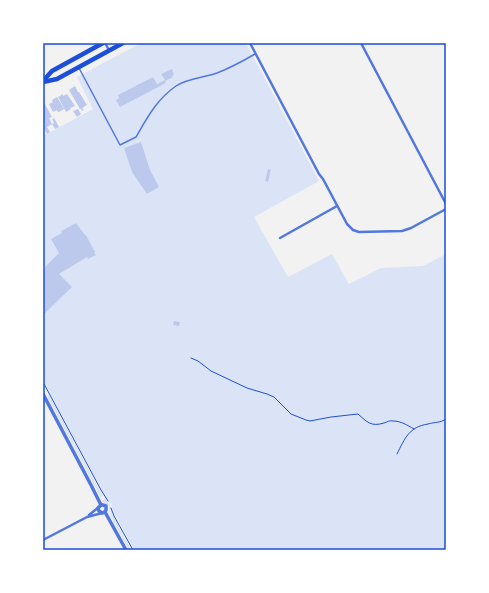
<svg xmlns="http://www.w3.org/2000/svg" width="489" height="593" viewBox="0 0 489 593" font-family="'Playfair Display',serif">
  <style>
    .green { fill: #dbe4f7 }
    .building { fill: #bdc9ec }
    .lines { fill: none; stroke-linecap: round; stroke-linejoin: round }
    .path { stroke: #1d4ed8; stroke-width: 1 }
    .service { stroke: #5277de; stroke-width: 1.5 }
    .minor { stroke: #5277de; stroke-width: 2.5 }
    .tertiary { stroke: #5277de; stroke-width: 3.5 }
    .trunk { stroke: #1d4ed8; stroke-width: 4.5 }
    .neatline { fill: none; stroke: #1d4ed8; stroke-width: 1.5 }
  </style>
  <rect width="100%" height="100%" fill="#f2f2f2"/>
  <!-- green -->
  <g class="green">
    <path d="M 141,43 L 246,43 L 319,181 L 254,217 L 288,277 L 332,254 L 349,284 L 381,268 L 423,266 L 446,254 L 446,550 L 134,550 L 114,513 L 111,504 L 106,498 L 43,380 L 43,136 L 93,109 L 77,77 Z"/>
    <path d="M 49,395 L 101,493 L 103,496 L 101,498 L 47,396 Z"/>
    <path d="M 105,498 L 110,505 L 112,514 L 131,550 L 129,550 L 111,517 L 109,506 L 102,501 Z"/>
  </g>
  <!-- building -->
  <g class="building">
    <path d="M 172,69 L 174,75 L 172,76 L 173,77 L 165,81 L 166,83 L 120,107 L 116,100 L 119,98 L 118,95 L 153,77 L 157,84 L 165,80 L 161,74 Z"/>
    <path d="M 75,86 L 78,92 L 79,92 L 87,105 L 82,108 L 84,110 L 82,111 L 81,109 L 80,109 L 69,90 Z"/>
    <path d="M 63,94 L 63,96 L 67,94 L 75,106 L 70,108 L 71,109 L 66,112 L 58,97 Z"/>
    <path d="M 57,97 L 64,109 L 59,112 L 58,112 L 57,110 L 53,112 L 49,104 L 53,102 L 52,100 Z"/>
    <path d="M 45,104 L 52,117 L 49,118 L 52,124 L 47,127 L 50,132 L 47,134 L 43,126 L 45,125 L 43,122 L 43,105 Z"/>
    <path d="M 78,109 L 81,114 L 77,117 L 73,111 Z"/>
    <path d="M 54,118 L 59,127 L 55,129 L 52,124 L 54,123 L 52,119 Z"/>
    <path d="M 141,142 L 150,170 L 159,187 L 147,194 L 132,172 L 124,148 Z"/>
    <path d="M 268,169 L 271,170 L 268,182 L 265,181 Z"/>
    <path d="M 76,223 L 85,235 L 86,235 L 95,252 L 94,253 L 96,255 L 88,259 L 87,257 L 59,274 L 72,287 L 43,315 L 43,269 L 59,253 L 51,239 L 62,233 L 61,231 Z"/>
    <path d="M 174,321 L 180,322 L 179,326 L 173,325 Z"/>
  </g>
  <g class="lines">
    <!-- path -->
    <g class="path">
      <path d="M 191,358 L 198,361 L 211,371 L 247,388 L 267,394 L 274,397 L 291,414 L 306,420 L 310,421 L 331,417 L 358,414 C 367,422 371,427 384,423 C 387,422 390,420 393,421 C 401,421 407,425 414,429"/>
      <path d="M 43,382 L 101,490 L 108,501"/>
      <path d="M 397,454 C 405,438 409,427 428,424 C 435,422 440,423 446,419"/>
      <path d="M 111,508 L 114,516 L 133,550"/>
    </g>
    <!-- service -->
    <path class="service" d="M 79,68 L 120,145 L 136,137 C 147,118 157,99 176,86 C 188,78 203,78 217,73 C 230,68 243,61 255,54"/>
    <!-- minor -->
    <g class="minor">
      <path d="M 105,43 L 109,50"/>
      <path d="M 250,43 L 319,174 L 323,179 L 347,224 L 353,230 L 359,232 L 402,231 L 411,228 L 446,209"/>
      <path d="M 361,43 L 446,204"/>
      <path d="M 280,238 L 337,206"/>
      <path d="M 89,515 L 99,507"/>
      <path d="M 43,540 L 87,517 L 102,513"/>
    </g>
    <!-- tertiary -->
    <g class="tertiary">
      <path d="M 43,394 L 91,485 L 101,505"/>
      <path d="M 101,505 L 98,508 L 99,511 L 102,513 L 105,512"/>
      <path d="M 101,505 L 103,505 L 106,506 L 106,510 L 105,512"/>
      <path d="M 105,512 L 126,550"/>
    </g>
    <!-- trunk -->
    <g class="trunk">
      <path d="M 43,81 L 52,71 L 103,43"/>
      <path d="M 43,82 L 57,79 L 123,43"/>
    </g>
  </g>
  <!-- border -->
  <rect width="489" height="593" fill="none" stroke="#ffffff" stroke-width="88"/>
  <rect x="44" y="44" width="401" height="505" class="neatline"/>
</svg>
